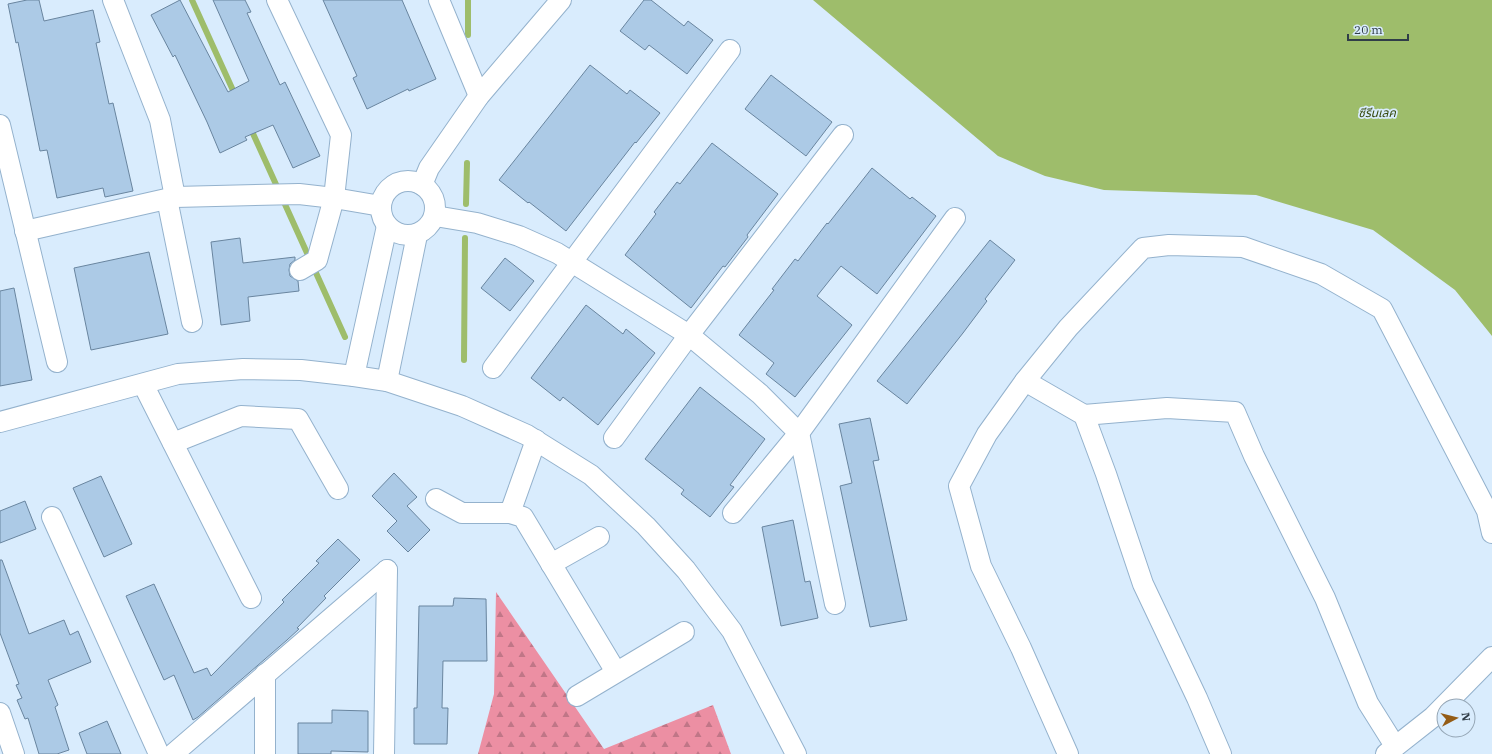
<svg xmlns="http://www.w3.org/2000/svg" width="1492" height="754" viewBox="0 0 1492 754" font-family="'IBM Plex Serif','Noto Sans Thai',serif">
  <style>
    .forest { fill: url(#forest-firs) }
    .water { fill: #9ebd6b }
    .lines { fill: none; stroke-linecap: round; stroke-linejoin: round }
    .stream { stroke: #9ebd6b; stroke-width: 6 }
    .building { fill: #accae6; stroke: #69859f }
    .street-casing { stroke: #94b2cd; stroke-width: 22 }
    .street { stroke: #fff; stroke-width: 20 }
    .labels { text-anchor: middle; stroke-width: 3.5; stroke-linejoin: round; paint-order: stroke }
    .water-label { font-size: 12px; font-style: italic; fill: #35480b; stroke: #d9ecfd }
  </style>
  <defs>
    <pattern id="forest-firs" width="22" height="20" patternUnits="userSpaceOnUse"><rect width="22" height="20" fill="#ec8fa3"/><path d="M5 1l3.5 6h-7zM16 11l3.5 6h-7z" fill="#c07687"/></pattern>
  </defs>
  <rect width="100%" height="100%" fill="#d9ecfd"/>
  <!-- forest -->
  <path class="forest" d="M 496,592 L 604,749 L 713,705 L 731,754 L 478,754 L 494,694 Z"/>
  <!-- water -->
  <path class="water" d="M 813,0 L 1492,0 L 1492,336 L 1455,290 L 1373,230 L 1256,195 L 1104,190 L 1045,176 L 998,156 Z"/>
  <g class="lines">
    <!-- stream -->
    <g class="stream">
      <path d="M 192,0 L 236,97"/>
      <path d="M 468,35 L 468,0"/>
      <path d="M 250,127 L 345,337"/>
      <path d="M 466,204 L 467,163"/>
      <path d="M 464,360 L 465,238"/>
    </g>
  </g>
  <!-- building -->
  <g class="building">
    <path d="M 27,0 L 39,0 L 44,21 L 93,10 L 100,42 L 96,43 L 109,104 L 113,103 L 133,191 L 105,197 L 103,188 L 57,198 L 47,150 L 40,151 L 18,42 L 16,43 L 8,4 Z"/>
    <path d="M 180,0 L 228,92 L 249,81 L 213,0 L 245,0 L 251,12 L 247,13 L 280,85 L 285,82 L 320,156 L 293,168 L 273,125 L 245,137 L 247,140 L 220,153 L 207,122 L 175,55 L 173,57 L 151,15 Z"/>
    <path d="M 323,0 L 402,0 L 436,79 L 409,91 L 408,89 L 367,109 L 353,78 L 357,76 Z"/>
    <path d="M 644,0 L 651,0 L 684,26 L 688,21 L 713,40 L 687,74 L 649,45 L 645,50 L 620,31 Z"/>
    <path d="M 590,65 L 627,94 L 630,90 L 660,113 L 636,143 L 635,142 L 566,231 L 529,202 L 528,203 L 499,180 Z"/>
    <path d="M 771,75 L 832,122 L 806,156 L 745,109 Z"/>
    <path d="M 712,143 L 778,194 L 747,235 L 748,237 L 725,267 L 723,266 L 691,308 L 625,255 L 656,214 L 654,212 L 677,182 L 680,184 Z"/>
    <path d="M 872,168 L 910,199 L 912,197 L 936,216 L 877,294 L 841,266 L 817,296 L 852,325 L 795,397 L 766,374 L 774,363 L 739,335 L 774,290 L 772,289 L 795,259 L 798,261 L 827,223 L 828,224 Z"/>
    <path d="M 240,238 L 243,263 L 295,257 L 295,260 L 290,264 L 289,270 L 290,276 L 298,281 L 299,291 L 248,297 L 250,321 L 221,325 L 211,242 Z"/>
    <path d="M 990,240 L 1015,260 L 985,299 L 987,301 L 963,333 L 907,404 L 877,381 Z"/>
    <path d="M 149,252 L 168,334 L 91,350 L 74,268 Z"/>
    <path d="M 505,258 L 534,281 L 510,311 L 481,288 Z"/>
    <path d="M 14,288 L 32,380 L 0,386 L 0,291 Z"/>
    <path d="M 586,305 L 623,334 L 626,329 L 655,353 L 598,425 L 563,397 L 560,401 L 531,378 Z"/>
    <path d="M 700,387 L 765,439 L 730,485 L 734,487 L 710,517 L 681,494 L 684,490 L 645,459 Z"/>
    <path d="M 870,418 L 879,460 L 873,461 L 907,620 L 870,627 L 840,486 L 852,483 L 839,424 Z"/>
    <path d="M 394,473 L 417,497 L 407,506 L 430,530 L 408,552 L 387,531 L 397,521 L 372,496 Z"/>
    <path d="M 101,476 L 132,544 L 104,557 L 73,488 Z"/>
    <path d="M 25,501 L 36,529 L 0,543 L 0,511 Z"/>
    <path d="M 793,520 L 805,582 L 810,581 L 818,618 L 781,626 L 762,527 Z"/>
    <path d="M 338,539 L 360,560 L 324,596 L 326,598 L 297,628 L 299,629 L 287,640 L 198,717 L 193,720 L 174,675 L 164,680 L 126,596 L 154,584 L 194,673 L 207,668 L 211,676 L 284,602 L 282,600 L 319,563 L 316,561 Z"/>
    <path d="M 0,560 L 2,560 L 29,634 L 64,620 L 70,635 L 78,631 L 91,662 L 48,680 L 58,705 L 55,707 L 69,750 L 57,754 L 39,754 L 28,718 L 25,719 L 17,700 L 22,698 L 16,685 L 19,684 L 0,633 Z"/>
    <path d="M 454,598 L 486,599 L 487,661 L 443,661 L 442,708 L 448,708 L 447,744 L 414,744 L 414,708 L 417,708 L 419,606 L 453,606 Z"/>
    <path d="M 332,710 L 368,711 L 368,752 L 331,751 L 331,754 L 298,754 L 298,723 L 332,723 Z"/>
    <path d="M 107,721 L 121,754 L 87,754 L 79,733 Z"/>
  </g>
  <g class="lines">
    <!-- street casing -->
    <g class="street-casing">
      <g id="street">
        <path d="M 113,0 L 160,120 L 175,197"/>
        <path d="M 277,0 L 341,135 L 334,198 L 317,260 L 300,270"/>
        <path d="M 439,0 L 479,96"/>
        <path d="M 0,125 L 57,362"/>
        <circle cx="408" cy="208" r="27"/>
        <path d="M 422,185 L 429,168 L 479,96 L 561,0"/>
        <path d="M 167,199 L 192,322"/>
        <path d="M 435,216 L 477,223 L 519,236 L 557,253 L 689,335 L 760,394 L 799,433 L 835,604"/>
        <path d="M 25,231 L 175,197 L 299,194 L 334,198 L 381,206"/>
        <path d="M 493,368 L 730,50"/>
        <path d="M 354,376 L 387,226"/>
        <path d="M 387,381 L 417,235"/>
        <path d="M 1025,381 L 987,434 L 959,486 L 981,566 L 1021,648 L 1068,754"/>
        <path d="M 143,384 L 251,598"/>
        <path d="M 1084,415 L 1167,408 L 1235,412 L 1254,456 L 1325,598 L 1368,703 L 1395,746"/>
        <path d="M 0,422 L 178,374 L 243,369 L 301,370 L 354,376 L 387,381 L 462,406 L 527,435 L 591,475 L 646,526 L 686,570 L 732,631 L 796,754"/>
        <path d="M 614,438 L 689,335 L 843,135"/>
        <path d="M 173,443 L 241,416 L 298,419 L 338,489"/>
        <path d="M 436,499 L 462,513 L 510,513 L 523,517 L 616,672"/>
        <path d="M 510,513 L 536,440"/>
        <path d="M 733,513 L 799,433 L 955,218"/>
        <path d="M 52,517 L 159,754"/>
        <path d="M 551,564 L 599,537"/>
        <path d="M 577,696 L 684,632"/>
        <path d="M 0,713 L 14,754"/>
        <path d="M 173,754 L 387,570"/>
        <path d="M 265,754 L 265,674"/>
        <path d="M 384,754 L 387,570"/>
        <path d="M 1221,754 L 1197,698 L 1143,584 L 1106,474 L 1084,415 L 1025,381 L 1068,328 L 1143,248 L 1169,245 L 1243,247 L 1321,274 L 1382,309 L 1487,511 L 1492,533"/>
        <path d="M 1386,754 L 1433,717 L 1492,657"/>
      </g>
    </g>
    <!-- street -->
    <use href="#street" class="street"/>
  </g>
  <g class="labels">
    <!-- water labels -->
    <g class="water-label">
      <text x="1377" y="117">ซีรีนเลค</text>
    </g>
  </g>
  <!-- north arrow -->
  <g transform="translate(1456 718) rotate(83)"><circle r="19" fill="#d9ecfd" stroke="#95a6b5"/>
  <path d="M0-3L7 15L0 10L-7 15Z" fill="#945c16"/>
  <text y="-6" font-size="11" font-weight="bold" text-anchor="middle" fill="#303d48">N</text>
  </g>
  <!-- scale -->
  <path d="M1348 34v6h60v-6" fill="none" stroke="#303d48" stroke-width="2"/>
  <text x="1354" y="34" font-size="12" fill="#303d48" stroke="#d9ecfd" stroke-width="3" paint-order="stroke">20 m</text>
</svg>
